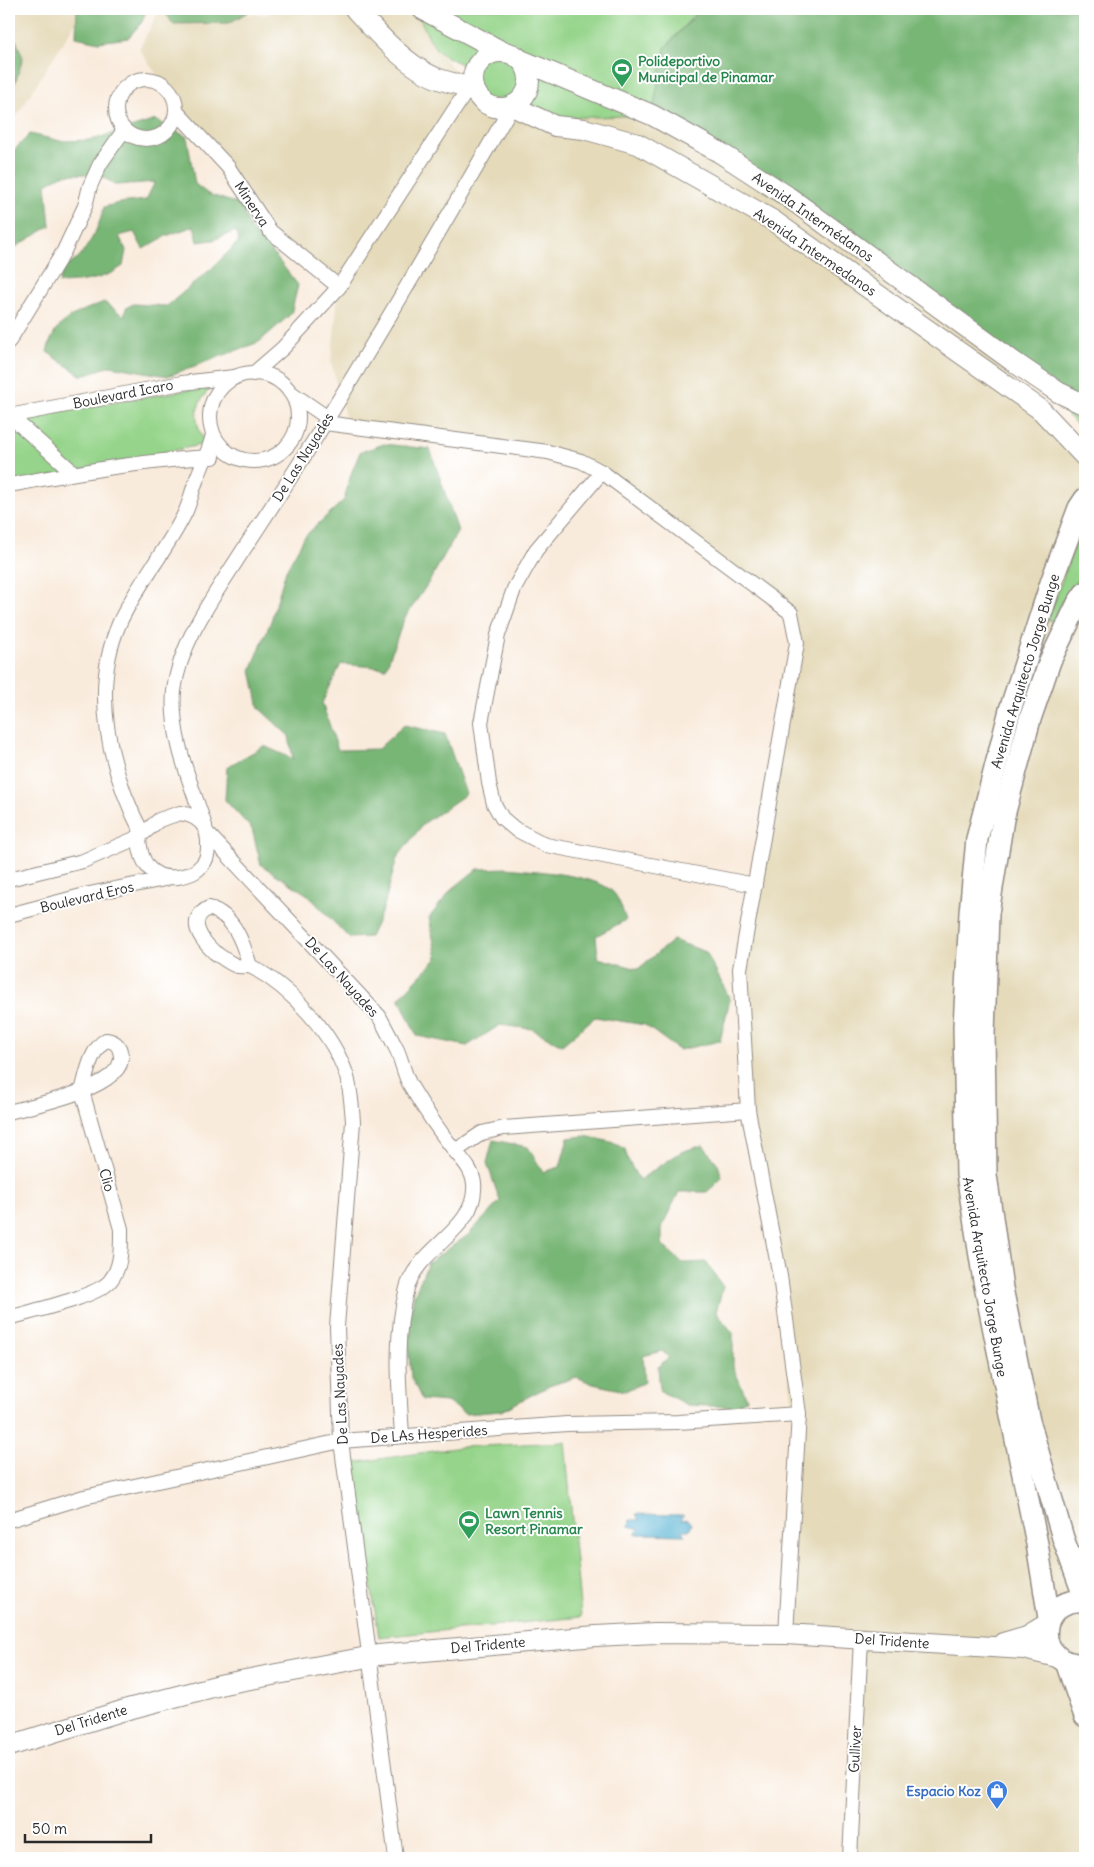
<svg xmlns="http://www.w3.org/2000/svg" width="1094" height="1867" viewBox="0 0 1094 1867" font-family="Delius,sans-serif">
  <style>
    .built { fill: #e5daba }
    .green { fill: #95d48a; stroke: #60805a }
    .forest { fill: #78b676; stroke: #527050 }
    .water { fill: #53b1d2; stroke: #3f6e7e }
    .lines { fill: none; stroke-linecap: round; stroke-linejoin: round }
    .street-casing { stroke: #928b84; stroke-width: 16 }
    .secondary-casing { stroke: #928b84; stroke-width: 22 }
    .primary-casing { stroke: #928b84; stroke-width: 24 }
    .street { stroke: #fff; stroke-width: 14 }
    .secondary { stroke: #fff; stroke-width: 20 }
    .primary { stroke: #fff; stroke-width: 21 }
    .labels { text-anchor: middle; stroke-width: 4; stroke-linejoin: round; paint-order: stroke }
    .leisure-label { font-size: 14px; font-weight: bold; fill: #27864d; stroke: #fff; text-anchor: start }
    .street-label { font-size: 14px; fill: #2b2b2b; stroke: #fff }
    .shop-label { font-size: 14px; font-weight: bold; fill: #366cbe; stroke: #fff; text-anchor: end }
  </style>
  <rect width="100%" height="100%" fill="#fff"/>
  <filter id="ink" filterUnits="userSpaceOnUse"><feTurbulence type="fractalNoise" baseFrequency=".02" numOctaves="2"/><feDisplacementMap in="SourceGraphic" scale="10" xChannelSelector="R" yChannelSelector="G"/><feConvolveMatrix kernelMatrix="1 2 1 2 8 2 1 2 1" color-interpolation-filters="sRGB"/></filter>
  <filter id="wash" filterUnits="userSpaceOnUse"><feTurbulence type="fractalNoise" baseFrequency=".0096" numOctaves="4" result="noise"/><feDisplacementMap in="SourceGraphic" scale="20" xChannelSelector="R" yChannelSelector="G"/><feGaussianBlur stdDeviation="1.12" result="paint"/><feColorMatrix in="noise" values="0 0 0 0 0 0 0 0 0 0 0 0 0 0 0 0 0 1.4 0 .05"/><feComposite in="paint" operator="in"/></filter>
  <g filter="url(#wash)">
    <rect width="100%" height="100%" fill="#f9ebdc"/>
    <!-- built -->
    <g class="built">
      <path d="M 9,9 L 84,9 L 9,128 Z"/>
      <path d="M 275,9 L 415,9 L 438,52 L 482,101 L 562,118 L 652,115 L 980,338 L 1003,372 L 1085,457 L 1085,1858 L 850,1858 L 861,1639 L 786,1634 L 799,1444 L 748,1110 L 740,969 L 797,643 L 791,613 L 581,461 L 351,427 L 345,417 L 331,362 L 339,287 L 270,231 L 228,167 L 175,101 L 139,49 L 159,11 L 197,11 L 236,15 L 268,14 Z"/>
    </g>
    <!-- green -->
    <g class="green">
      <path d="M 415,9 L 699,9 L 665,48 L 652,115 L 562,118 L 521,100 C 480,122 482,92 463,67 C 458,60 446,58 440,53 C 431,46 421,19 415,9 Z"/>
      <path d="M 212,386 C 193,407 193,418 205,444 L 9,485 L 9,420 Z"/>
      <path d="M 1036,389 L 1074,412 L 1085,414 L 1085,435 L 1071,418 Z"/>
      <path d="M 1085,515 L 1085,571 L 1062,601 L 1053,621 L 1048,620 Z"/>
      <path d="M 565,1442 L 581,1617 L 379,1637 L 352,1463 L 461,1447 Z"/>
    </g>
    <!-- forest -->
    <g class="forest">
      <path d="M 77,9 L 147,9 L 142,22 L 128,38 L 99,42 L 76,37 Z"/>
      <path d="M 163,9 L 253,9 L 229,23 L 173,24 Z"/>
      <path d="M 701,9 L 1085,9 L 1085,405 L 652,115 L 665,48 Z"/>
      <path d="M 9,39 L 16,40 L 23,58 L 15,83 L 9,85 Z"/>
      <path d="M 156,120 L 187,137 L 195,184 L 208,194 L 241,205 L 251,230 L 268,247 L 298,285 L 291,314 L 259,342 L 168,376 L 110,366 L 82,376 L 47,352 C 55,319 75,314 104,302 L 124,316 L 126,308 L 133,304 L 167,306 L 211,269 L 239,241 L 236,231 L 213,240 L 198,242 L 194,226 L 166,236 L 143,249 L 134,232 L 119,236 L 126,250 L 123,266 C 103,280 84,282 59,283 C 64,262 72,267 82,253 C 93,239 100,224 104,207 L 119,203 L 146,200 L 155,182 L 117,185 L 98,175 L 76,174 L 62,175 L 46,184 L 50,226 L 9,251 L 9,160 L 11,153 L 30,134 L 61,141 L 91,140 Z"/>
      <path d="M 384,444 L 430,449 L 458,531 L 429,582 L 404,619 L 386,668 L 341,664 L 322,703 L 338,750 L 378,749 L 404,725 L 445,734 L 466,794 L 423,824 L 397,858 L 383,909 L 370,937 L 349,938 L 308,895 L 261,865 L 252,829 L 225,800 L 227,767 L 264,746 L 293,759 L 289,736 L 259,708 L 251,670 L 271,621 L 286,570 L 305,536 L 344,500 L 351,474 L 360,452 Z"/>
      <path d="M 507,868 C 532,871 595,874 613,892 C 619,898 623,912 626,920 L 596,936 L 598,958 L 638,969 L 673,940 L 706,952 L 730,999 L 720,1041 L 679,1050 L 645,1025 L 595,1017 L 562,1045 L 532,1029 L 500,1025 L 467,1046 L 417,1036 L 399,998 L 437,958 L 429,918 L 451,890 L 477,869 Z"/>
      <path d="M 585,1136 L 611,1142 L 625,1149 L 628,1160 L 639,1180 L 681,1152 L 703,1145 L 718,1164 L 722,1178 L 707,1192 L 679,1192 L 662,1226 L 662,1245 L 683,1263 L 706,1262 L 723,1287 L 716,1312 L 733,1333 L 733,1367 L 747,1399 L 733,1407 L 687,1405 L 660,1391 L 658,1367 L 669,1357 L 662,1351 L 643,1356 L 645,1382 L 625,1391 L 593,1384 L 577,1377 L 549,1386 L 501,1411 L 465,1414 L 447,1402 L 422,1400 L 411,1377 L 407,1335 L 414,1295 L 428,1263 L 468,1235 L 500,1201 L 487,1163 L 493,1140 L 528,1147 L 543,1172 L 560,1167 L 568,1138 Z"/>
    </g>
    <!-- water -->
    <path class="water" d="M 636,1514 L 684,1515 L 681,1520 L 688,1519 L 692,1524 L 689,1530 L 682,1530 L 685,1535 L 635,1534 L 640,1529 L 629,1526 L 630,1520 L 639,1520 Z"/>
  </g>
  <g filter="url(#ink)">
    <g class="lines">
      <!-- street casing -->
      <g class="street-casing">
        <g id="street">
          <circle cx="146" cy="109" r="30"/>
          <path d="M 176,111 L 228,167 L 270,231 L 339,287"/>
          <path d="M 9,341 L 64,251 L 85,206 L 90,186 L 100,164 L 124,130"/>
          <circle cx="254" cy="417" r="44"/>
          <path d="M 253,374 L 283,348 L 339,287 L 464,95 L 474,88"/>
          <path d="M 290,392 L 328,418"/>
          <path d="M 9,415 L 74,473"/>
          <path d="M 9,416 L 182,383 L 234,377"/>
          <path d="M 325,423 L 548,452 L 581,461 L 602,472 L 791,613 L 797,643 L 740,969 L 748,1110 L 780,1276 L 799,1414 L 786,1634"/>
          <path d="M 602,472 L 536,550 L 514,589 L 498,635 L 481,723 L 489,783 L 494,804 L 502,818 L 515,829 L 546,845 L 755,885"/>
          <path d="M 9,485 C 76,473 145,460 213,457"/>
          <path d="M 180,813 C 200,816 209,827 208,847 C 208,854 207,860 202,865 C 196,873 188,875 178,877 C 151,880 140,863 139,837 L 159,820 Z"/>
          <path d="M 205,826 C 191,783 170,737 174,691 C 180,641 214,596 240,555 C 268,512 297,469 324,424 C 389,320 450,212 512,106"/>
          <path d="M 142,833 C 110,771 90,691 119,624 C 137,584 166,552 185,513 C 190,503 192,491 196,481 C 202,465 209,451 213,435"/>
          <path d="M 209,835 L 379,1016 C 385,1027 391,1038 397,1050 C 402,1061 404,1074 410,1085 C 423,1107 439,1131 455,1151 C 463,1161 472,1169 474,1183 C 478,1230 419,1246 407,1288 C 394,1336 399,1387 402,1435"/>
          <path d="M 9,879 L 83,861 L 139,837"/>
          <path d="M 9,915 L 89,894 L 165,879"/>
          <path d="M 250,966 C 243,943 234,915 209,908 C 186,919 200,939 214,952 C 220,956 230,964 237,966 C 242,967 247,965 252,967 C 291,988 334,1034 347,1077 C 351,1092 352,1107 353,1122 L 337,1327 L 341,1441 L 396,1858"/>
          <path d="M 9,1112 C 33,1105 133,1087 120,1051 C 118,1043 113,1041 106,1040 C 90,1050 87,1074 82,1091"/>
          <path d="M 455,1151 L 482,1133 L 504,1128 L 748,1110"/>
          <path d="M 9,1318 C 31,1311 97,1297 110,1281 C 122,1267 121,1247 121,1229 L 82,1091"/>
          <path d="M 9,1520 L 84,1497 L 341,1441 L 567,1424 L 678,1422 L 799,1414"/>
          <path d="M 850,1858 L 861,1639"/>
        </g>
      </g>
      <!-- secondary casing -->
      <g class="secondary-casing">
        <g id="secondary">
          <path d="M 355,9 C 377,33 408,68 439,79 C 450,83 462,85 474,88"/>
          <path d="M 422,9 L 501,51"/>
          <circle cx="501" cy="80" r="28"/>
          <path d="M 523,61 L 652,115 L 719,152 L 787,196 L 1014,362 L 1058,392 L 1085,405"/>
          <path d="M 512,106 L 555,126 L 584,129 L 638,144 L 772,220 L 1041,410 L 1085,457"/>
          <path d="M 1003,1643 L 1027,1636 L 1047,1624"/>
          <path d="M 9,1746 L 128,1709 L 224,1684 L 378,1655 L 596,1636 L 655,1633 L 786,1634 L 1024,1649 L 1057,1657"/>
        </g>
      </g>
      <!-- primary casing -->
      <g class="primary-casing">
        <g id="primary">
          <path d="M 1085,593 L 1078,603 L 1050,661 L 1030,719 L 1003,819 L 988,913 L 984,1034 L 986,1175 L 1002,1288 L 1029,1421 L 1063,1538 L 1085,1599"/>
          <path d="M 1085,1601 C 1033,1597 1034,1668 1085,1664"/>
          <path d="M 1049,1618 L 1037,1544 L 984,1281 L 967,1174 L 964,1027 L 970,913 L 977,839 L 1010,710 L 1052,580 L 1079,508 L 1085,499"/>
          <path d="M 1066,1662 L 1085,1716"/>
        </g>
      </g>
      <!-- street -->
      <use href="#street" class="street"/>
      <!-- secondary -->
      <use href="#secondary" class="secondary"/>
      <!-- primary -->
      <use href="#primary" class="primary"/>
    </g>
  </g>
  <!-- icons -->
  <defs>
    <g id="stadium-pin" transform="scale(1.125)"><path d="M0 17L-7.5 6A9.5 9.5 0 1 1 7.5 6Z" fill="#2e9e5b" stroke="#fff"/><path d="M0-5a6.5 5 0 1 0 0 10a6.5 5 0 1 0 0-10ZM-3.5-1.8h7v3.6h-7Z" fill="#fff"/></g>
    <g id="shop-pin" transform="scale(1.125)"><path d="M0 17L-7.5 6A9.5 9.5 0 1 1 7.5 6Z" fill="#3f7fe0" stroke="#fff"/><path d="M-5-2.5h2.3a2.7 3.5 0 0 1 5.4 0H5L5.5 6h-11ZM-1.5-2.5h3a1.5 2.3 0 0 0-3 0Z" fill="#fff"/></g>
  </defs>
  <g fill-rule="evenodd">
    <use href="#stadium-pin" x="622" y="69"/>
    <use href="#stadium-pin" x="469" y="1521"/>
    <use href="#shop-pin" x="997" y="1791"/>
  </g>
  <g class="labels">
    <!-- leisure labels -->
    <g class="leisure-label">
      <text x="638" y="66">Polideportivo<tspan x="638" dy="16">Municipal de Pinamar</tspan></text>
      <text x="485" y="1518">Lawn Tennis<tspan x="485" dy="16">Resort Pinamar</tspan></text>
    </g>
    <!-- street labels -->
    <g class="street-label">
      <text transform="translate(252 204) rotate(57)" y="5">Minerva</text>
      <text transform="translate(813 217) rotate(35)" y="5">Avenida Intermédanos</text>
      <text transform="translate(815 252) rotate(34)" y="5">Avenida Intermedanos</text>
      <text transform="translate(123 394) rotate(-11)" y="5">Boulevard Icaro</text>
      <text transform="translate(303 457) rotate(-58)" y="5">De Las Nayades</text>
      <text transform="translate(1025 671) rotate(-73)" y="5">Avenida Arquitecto Jorge Bunge</text>
      <text transform="translate(87 897) rotate(-13)" y="5">Boulevard Eros</text>
      <text transform="translate(342 977) rotate(48)" y="5">De Las Nayades</text>
      <text transform="translate(107 1180) rotate(74)" y="5">Clio</text>
      <text transform="translate(985 1277) rotate(80)" y="5">Avenida Arquitecto Jorge Bunge</text>
      <text transform="translate(340 1394) rotate(-93)" y="5">De Las Nayades</text>
      <text transform="translate(429 1434) rotate(-4)" y="5">De LAs Hesperides</text>
      <text transform="translate(892 1641) rotate(4)" y="5">Del Tridente</text>
      <text transform="translate(488 1645) rotate(-5)" y="5">Del Tridente</text>
      <text transform="translate(91 1720) rotate(-17)" y="5">Del Tridente</text>
      <text transform="translate(855 1749) rotate(-87)" y="5">Gulliver</text>
    </g>
    <!-- shop labels -->
    <g class="shop-label">
      <text x="981" y="1796">Espacio Koz</text>
    </g>
  </g>
  <!-- margin -->
  <rect width="1094" height="1867" fill="none" stroke="#fff" stroke-width="30"/>
  <!-- scale -->
  <path d="M25 1834v8h126v-8" fill="none" stroke="#2b2b2b" stroke-width="2.5"/>
  <text x="32" y="1834" font-size="15" fill="#2b2b2b" stroke="#ffffff" stroke-width="4" paint-order="stroke">50 m</text>
</svg>
